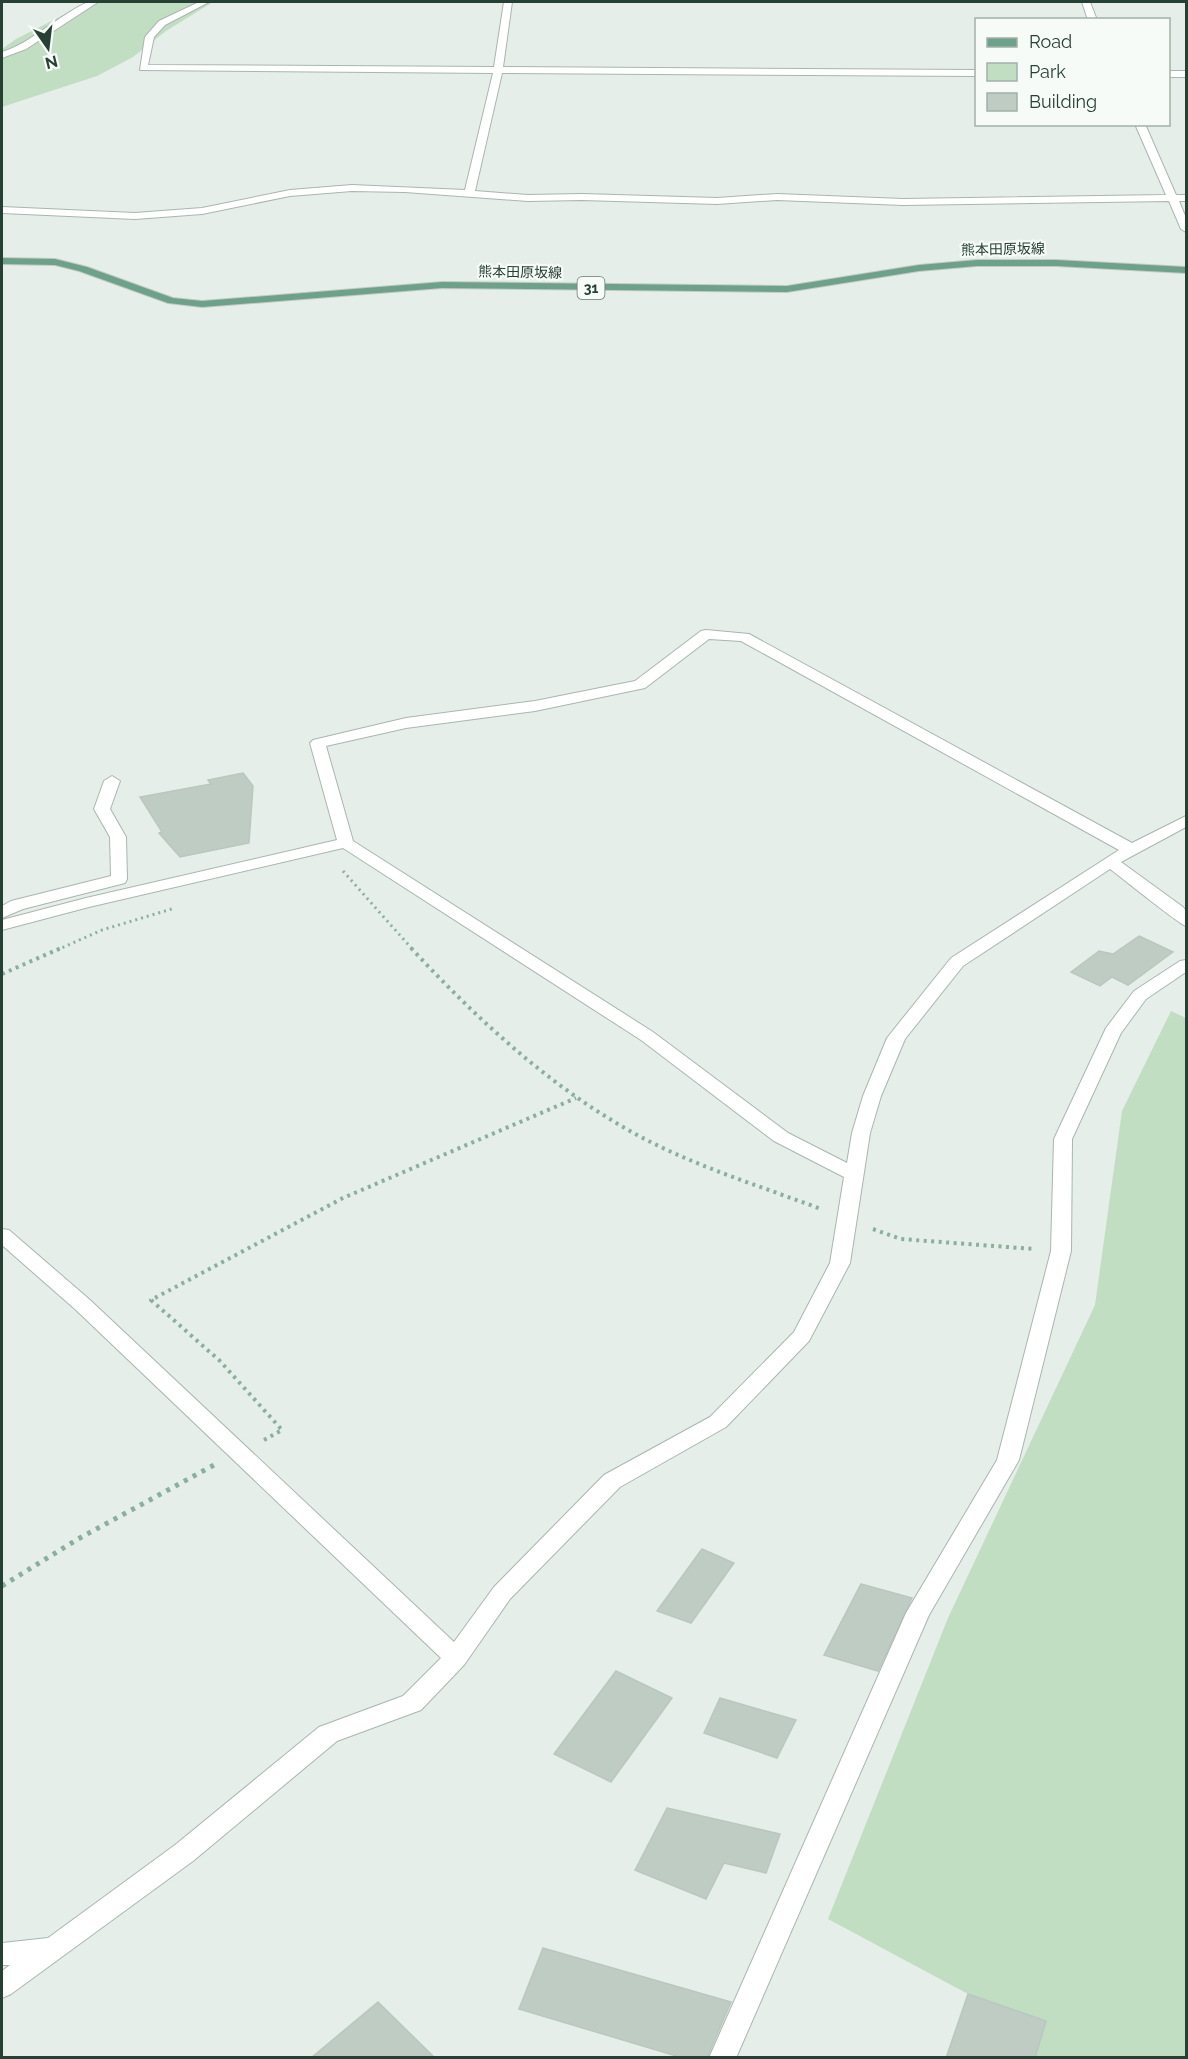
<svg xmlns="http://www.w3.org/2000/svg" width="1188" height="2059" viewBox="0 0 1188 2059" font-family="Raleway,'Noto Sans JP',sans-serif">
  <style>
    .green { fill: #c1dec3 }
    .building { fill: #bfccc4; stroke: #b9c8bf; stroke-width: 1.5 }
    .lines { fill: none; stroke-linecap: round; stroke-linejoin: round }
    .minor-casing { stroke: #a9b6af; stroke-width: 2 }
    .major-casing { stroke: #c2cac6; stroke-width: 2 }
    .path-far2 { stroke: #89b09b; stroke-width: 3; stroke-dasharray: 2 4; stroke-linecap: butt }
    .path-far1 { stroke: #89b09b; stroke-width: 4; stroke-dasharray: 3 4.5; stroke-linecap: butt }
    .path { stroke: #89b09b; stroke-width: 5; stroke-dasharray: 4 6; stroke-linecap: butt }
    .minor { fill: #fff; fill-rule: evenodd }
    .major { fill: #6ea189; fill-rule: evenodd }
    .labels { text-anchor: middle; stroke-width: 4.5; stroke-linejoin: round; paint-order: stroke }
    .far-street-label { font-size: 14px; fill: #264033; stroke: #f7fbf8 }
    .shield { fill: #f7fbf8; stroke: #65786e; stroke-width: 1.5 }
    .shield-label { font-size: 14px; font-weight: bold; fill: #264033 }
  </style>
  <rect width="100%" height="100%" fill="#e6eee9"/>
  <!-- green -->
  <g class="green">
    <path d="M 89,2 L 213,2 L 166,31 L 133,57 L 97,76 L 2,107 L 2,49 L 16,39 Z"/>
    <path d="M 1171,1011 L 1186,1018 L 1186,2057 L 1035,2057 L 1046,2021 L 968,1994 L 828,1919 L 948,1618 L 1095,1305 L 1122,1111 Z"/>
  </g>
  <!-- building -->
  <g class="building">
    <path d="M 243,773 L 253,786 L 249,843 L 180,857 L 159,833 L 162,832 L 140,797 L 211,784 L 208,780 Z"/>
    <path d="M 1139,936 L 1173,952 L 1128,985 L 1112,977 L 1100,986 L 1071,972 L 1099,951 L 1113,954 Z"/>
    <path d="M 702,1549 L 734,1563 L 691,1623 L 657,1611 Z"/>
    <path d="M 861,1584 L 912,1598 L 878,1671 L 824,1655 Z"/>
    <path d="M 616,1671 L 672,1698 L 611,1782 L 554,1754 Z"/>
    <path d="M 720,1698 L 796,1720 L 777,1758 L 704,1733 Z"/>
    <path d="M 667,1808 L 780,1834 L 766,1873 L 724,1863 L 706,1899 L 635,1870 Z"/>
    <path d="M 543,1948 L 731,2002 L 707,2058 L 683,2058 L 519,2009 Z"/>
    <path d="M 968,1994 L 1046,2021 L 1035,2058 L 946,2058 Z"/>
    <path d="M 378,2002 L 435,2058 L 311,2058 Z"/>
  </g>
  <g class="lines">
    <!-- minor casing -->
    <g class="minor-casing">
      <g id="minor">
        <path d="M 88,2 L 98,2 L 26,49 L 2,58 L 2,52 C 30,44 59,15 88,2 Z"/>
        <path d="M 199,2 L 209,2 L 165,25 L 154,37 L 148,65 L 494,67 L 504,2 L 512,2 L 503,67 L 976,70 L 976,76 L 502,73 L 475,191 L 528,195 L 582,194 L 717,198 L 777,194 L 903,199 L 1166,195 L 1135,124 L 1145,124 L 1176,195 L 1186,195 L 1186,201 L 1179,201 L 1186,218 L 1186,232 L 1181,229 L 1169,201 L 903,205 L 777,200 L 717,204 L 582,200 L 528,201 L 405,192 L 352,191 L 290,196 L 202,214 L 135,219 L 2,213 L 2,207 L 135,213 L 202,208 L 290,190 L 352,185 L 465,190 L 493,73 L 140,70 L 145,37 L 159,21 Z"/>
        <path d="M 1082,2 L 1090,2 L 1097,20 L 1088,20 Z"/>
        <rect x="1168" y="71" width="18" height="6"/>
        <path d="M 706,630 L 749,634 L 1132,843 L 1186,816 L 1186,827 L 1121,862 L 1183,907 L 1186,911 L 1186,926 C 1179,924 1121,877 1110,869 L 963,966 L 905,1039 L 881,1096 L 870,1133 L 850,1263 L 809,1341 L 726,1427 L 620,1487 L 510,1599 L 464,1665 L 421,1710 L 337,1741 L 193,1861 L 11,1994 L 2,1998 L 2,1971 L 10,1965 L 2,1965 L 2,1943 L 48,1938 L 175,1845 L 319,1727 L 403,1696 L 441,1658 L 76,1310 L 2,1245 L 2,1229 L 9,1230 L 90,1300 L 454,1642 L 494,1587 L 604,1475 L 710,1417 L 794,1332 L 830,1263 L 844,1177 L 774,1141 L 641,1040 L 343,848 L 89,907 L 2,930 L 2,920 L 86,898 L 337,840 L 310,743 L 313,740 L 406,718 L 535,701 L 635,681 L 701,631 ZM 709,639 L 741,641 L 1119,850 L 951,958 L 887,1038 L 863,1096 L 852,1133 L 847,1163 L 788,1133 L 653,1032 L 353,841 L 326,746 L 406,728 L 535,711 L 645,688 Z"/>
        <path d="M 112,776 L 120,781 L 110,809 L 126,837 L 127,879 L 125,883 L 23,909 L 2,918 L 2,906 L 11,901 L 111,876 L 110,837 L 94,809 L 104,781 Z"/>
        <path d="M 1186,960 L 1186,972 L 1146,999 L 1121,1033 L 1072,1139 L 1071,1251 L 1019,1460 L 929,1615 L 736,2058 L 709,2058 L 906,1613 L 997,1460 L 1051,1251 L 1054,1139 L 1106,1028 L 1134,991 L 1180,961 Z"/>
      </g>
    </g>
    <!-- major casing -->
    <g class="major-casing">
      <path id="major" d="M 2,258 L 55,259 L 87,267 L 173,298 L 202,301 L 442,282 L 787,286 L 919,265 L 977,260 L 1056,260 L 1186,267 L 1186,273 L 1056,266 L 977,266 L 919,271 L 787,292 L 442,288 L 202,307 L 168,303 L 79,271 L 55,265 L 2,264 Z"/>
    </g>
    <!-- path-far2 -->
    <g class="path-far2">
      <path d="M 343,871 L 413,950"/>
      <path d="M 57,950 L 102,930 L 175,908"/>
    </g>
    <!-- path-far1 -->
    <g class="path-far1">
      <path d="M 411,948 C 479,1021 551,1088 639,1136 C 697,1167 760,1186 821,1209"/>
      <path d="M 2,974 L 61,948"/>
      <path d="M 873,1229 L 901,1239 L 1034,1249"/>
      <path d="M 264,1440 L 282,1430 L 220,1361 L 151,1300 L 343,1198 L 576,1098"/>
    </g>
    <!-- path -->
    <path class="path" d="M 2,1586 L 78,1539 L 214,1465"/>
    <!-- minor -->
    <use href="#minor" class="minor"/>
    <!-- major -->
    <use href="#major" class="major"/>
  </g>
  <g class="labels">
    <!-- far-street labels -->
    <g class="far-street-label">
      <text transform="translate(1003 249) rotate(-1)" y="5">熊本田原坂線</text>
      <text transform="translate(520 272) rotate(1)" y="5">熊本田原坂線</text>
    </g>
    <!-- shield labels -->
    <rect class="shield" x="577.5" y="277" width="27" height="22" rx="4.5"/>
    <g class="shield-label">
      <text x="591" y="293">31</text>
    </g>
  </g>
  <!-- border -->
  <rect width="1188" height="2059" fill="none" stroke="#264033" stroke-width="6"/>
  <!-- legend -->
  <rect x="975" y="18" width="195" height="108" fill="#f7fbf8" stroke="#a3b0a9" stroke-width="1.5"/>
  <rect x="987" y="38" width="30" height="9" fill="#6ea189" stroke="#a3b0a9" stroke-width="1.5"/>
  <text x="1029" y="48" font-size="18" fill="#264033">Road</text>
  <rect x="987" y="63" width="30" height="18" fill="#c1dec3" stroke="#a3b0a9" stroke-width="1.5"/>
  <text x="1029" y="78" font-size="18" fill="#264033">Park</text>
  <rect x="987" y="93" width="30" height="18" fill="#bfccc4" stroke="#a3b0a9" stroke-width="1.5"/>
  <text x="1029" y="108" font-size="18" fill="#264033">Building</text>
  <!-- north arrow -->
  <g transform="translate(48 48) rotate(166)" stroke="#f7fbf8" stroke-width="4.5" paint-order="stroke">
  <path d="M0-4.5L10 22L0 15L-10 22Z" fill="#264033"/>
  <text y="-9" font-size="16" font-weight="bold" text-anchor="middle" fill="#264033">N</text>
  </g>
</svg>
